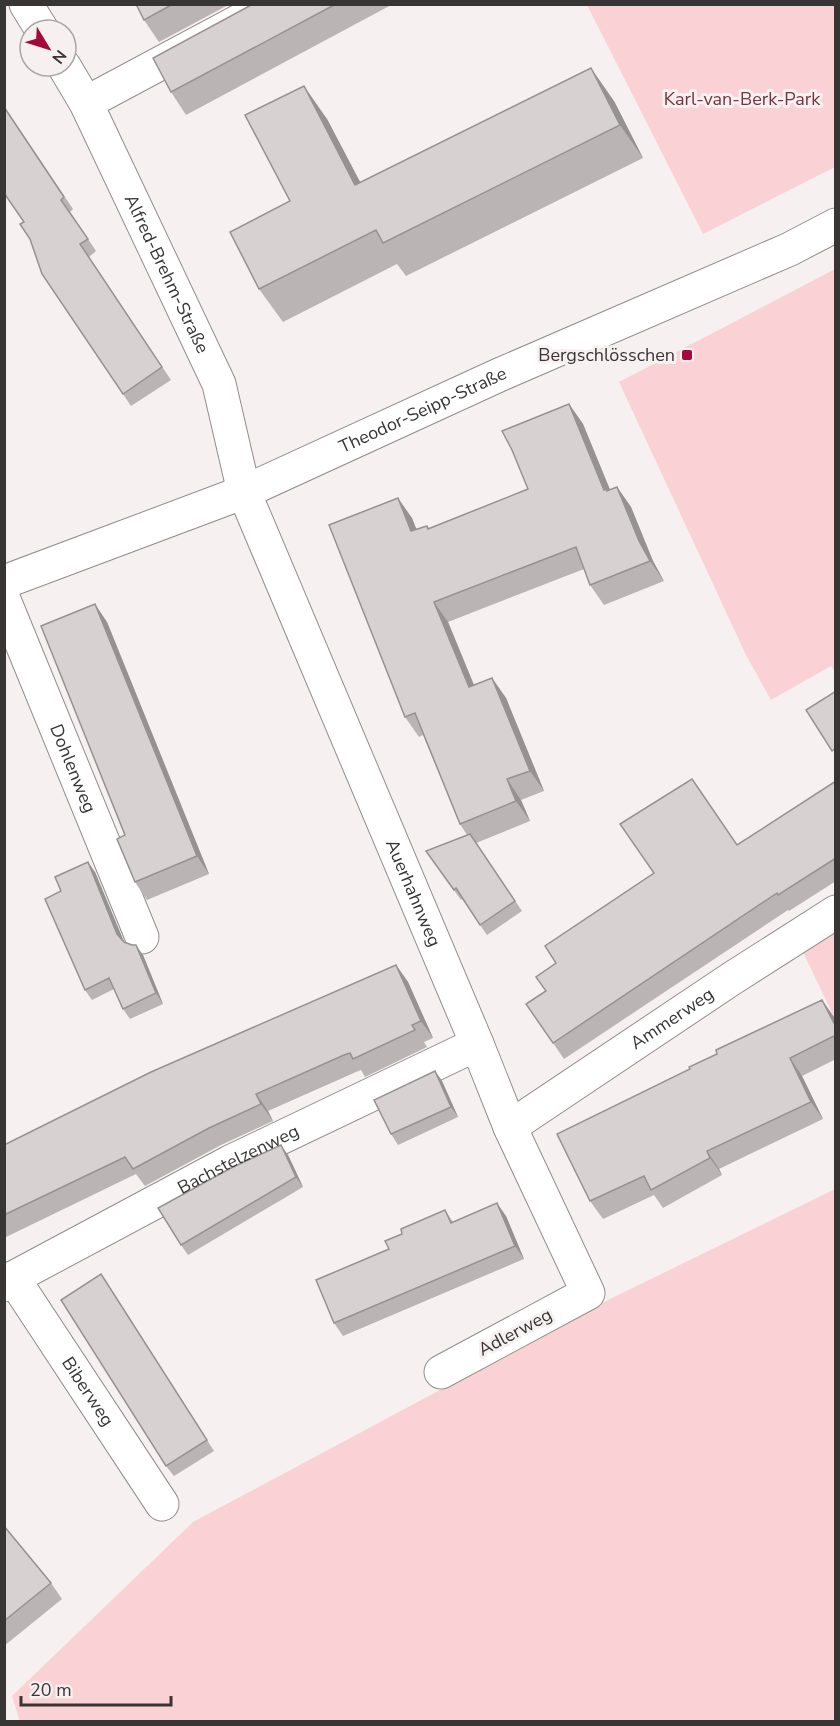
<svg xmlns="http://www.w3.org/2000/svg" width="840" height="1726" viewBox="0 0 840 1726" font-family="'Nunito Sans',sans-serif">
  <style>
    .green { fill: #fad2d5 }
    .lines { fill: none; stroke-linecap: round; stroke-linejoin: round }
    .street-casing { stroke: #938c8d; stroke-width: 35 }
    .secondary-casing { stroke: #938c8d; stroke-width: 35 }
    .street { stroke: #fff; stroke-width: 33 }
    .secondary { stroke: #fff; stroke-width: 33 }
    .wall { fill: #bab4b4 }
    .shaded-wall { fill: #979292 }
    .building { fill: #d8d1d1; stroke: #979292; stroke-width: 1.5 }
    .poi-dot { fill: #a50939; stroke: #f7f0f0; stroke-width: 2 }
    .labels { text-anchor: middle; stroke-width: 6; stroke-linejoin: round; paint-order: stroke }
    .park-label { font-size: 18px; fill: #79313b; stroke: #f7f0f0 }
    .street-label { font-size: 18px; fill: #383535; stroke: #f7f0f0 }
    .poi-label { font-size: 18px; fill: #383535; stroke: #f7f0f0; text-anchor: end }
  </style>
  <rect width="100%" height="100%" fill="#f7f0f0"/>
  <!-- green -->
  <g class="green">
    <path d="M 587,5 L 835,5 L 835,167 L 703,234 Z"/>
    <path d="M 835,269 L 835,672 L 831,666 L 771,700 L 746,655 L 619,382 Z"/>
    <path d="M 835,928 L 835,1019 L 802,950 Z"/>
    <path d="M 835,1189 L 835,1721 L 20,1722 L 12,1696 L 193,1522 L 610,1299 Z"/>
  </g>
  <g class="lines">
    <!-- street casing -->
    <g class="street-casing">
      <g id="street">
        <path d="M 26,4 L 42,30"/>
        <path id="s1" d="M 64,66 L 86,103 L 219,384 L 244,492 L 477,1044 L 510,1127 L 588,1293 L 441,1372"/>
        <path d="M 86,103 L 271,4"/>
        <path id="s2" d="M 4,600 L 142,937"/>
        <path id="s3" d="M 510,1127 L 731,979 L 836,912"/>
        <path id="s4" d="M 13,1278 L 162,1504"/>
        <path id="s5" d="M 4,1285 L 13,1278 L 230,1162 L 477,1044"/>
      </g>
    </g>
    <!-- secondary casing -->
    <g class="secondary-casing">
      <g id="secondary">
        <path id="s6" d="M 4,582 L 244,492 L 499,375 L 790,249 L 836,225"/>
      </g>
    </g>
    <!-- street -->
    <use href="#street" class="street"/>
    <!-- secondary -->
    <use href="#secondary" class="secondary"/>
  </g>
  <!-- wall -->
  <g class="wall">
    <path d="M 136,4 L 230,4 L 159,42 L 144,20 Z"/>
    <path d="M 253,4 L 393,4 L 186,115 L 171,92 Z"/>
    <path d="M 614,101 L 643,158 L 406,276 L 397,264 L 283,322 L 259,289 L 290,201 L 327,119 L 360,182 Z"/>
    <path d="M 4,106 L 73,209 L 70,212 L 96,251 L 89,257 L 171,380 L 131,406 L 42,274 L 24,222 Z"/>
    <path d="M 569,404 L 583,424 L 610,490 L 617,487 L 631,507 L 653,561 L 664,581 L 604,605 L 590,585 L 584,569 L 448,622 L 474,685 L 492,678 L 506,698 L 544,791 L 521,800 L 530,821 L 476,843 L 522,911 L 487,935 L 462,899 L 461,900 L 426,851 L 467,835 L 460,824 L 423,735 L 419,737 L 405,717 L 412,518 L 416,529 L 427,526 L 429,528 L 528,489 Z"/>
    <path d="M 107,622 L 209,874 L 147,900 L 135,882 L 125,835 Z"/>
    <path d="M 836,781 L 836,881 L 789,911 L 788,910 L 564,1059 L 526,1004 L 546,991 L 556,963 L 654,873 L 737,845 Z"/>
    <path d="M 95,872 L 124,942 L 143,955 L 163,1004 L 130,1019 L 123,1009 L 114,989 L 92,1000 L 85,990 L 61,891 Z"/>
    <path d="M 396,965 L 408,982 L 433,1038 L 424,1042 L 427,1047 L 365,1077 L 361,1070 L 356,1072 L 268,1111 L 273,1121 L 221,1145 L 145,1186 L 136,1174 L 4,1238 L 4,1145 Z"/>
    <path d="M 822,1000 L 836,1020 L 836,1059 L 802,1076 L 823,1119 L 719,1169 L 722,1175 L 663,1208 L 654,1195 L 603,1219 L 590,1201 L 690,1069 L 717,1054 Z"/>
    <path d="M 435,1071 L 442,1081 L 458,1117 L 398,1145 L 391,1134 Z"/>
    <path d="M 288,1155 L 303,1187 L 188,1255 L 181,1245 Z"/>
    <path d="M 445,1210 L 453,1222 L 506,1216 L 524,1259 L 343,1336 L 334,1323 L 389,1249 L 402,1234 Z"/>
    <path d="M 108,1285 L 214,1451 L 174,1476 L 166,1466 Z"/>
    <path d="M 4,1526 L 51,1583 L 62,1599 L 4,1646 Z"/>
  </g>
  <!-- shaded-wall -->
  <g class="shaded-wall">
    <path d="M 591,68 L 614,101 L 643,158 L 620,125 Z"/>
    <path d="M 304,86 L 327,119 L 379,218 L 355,185 Z"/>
    <path d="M 569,404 L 583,424 L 613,497 L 604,490 Z"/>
    <path d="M 617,487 L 631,507 L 653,561 L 664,581 L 650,561 L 639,541 Z"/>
    <path d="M 398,498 L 412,518 L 425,551 L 411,531 Z"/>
    <path d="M 434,602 L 448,622 L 483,707 L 469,687 Z"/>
    <path d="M 95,604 L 107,622 L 209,874 L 197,856 Z"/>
    <path d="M 492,678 L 506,698 L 544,791 L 530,771 Z"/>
    <path d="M 507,779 L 521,800 L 530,821 L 516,801 Z"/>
    <path d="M 88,862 L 95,872 L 125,944 L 117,934 Z"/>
    <path d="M 136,945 L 143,955 L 163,1004 L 156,993 Z"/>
    <path d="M 396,965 L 408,982 L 433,1038 L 421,1021 Z"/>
    <path d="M 822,1000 L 834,1017 L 836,1020 L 836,1027 Z"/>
    <path d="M 790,1058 L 802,1076 L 823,1119 L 811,1102 Z"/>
    <path d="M 435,1071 L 442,1081 L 458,1117 L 451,1107 Z"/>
    <path d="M 256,1094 L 268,1111 L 273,1121 L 261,1104 Z"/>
    <path d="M 281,1145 L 288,1155 L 303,1187 L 296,1177 Z"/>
    <path d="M 707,1151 L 719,1169 L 722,1175 L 710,1158 Z"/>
    <path d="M 497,1203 L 506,1216 L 524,1259 L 515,1246 Z"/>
  </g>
  <!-- building -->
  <g class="building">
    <path d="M 136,4 L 173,4 L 144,20 Z"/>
    <path d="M 253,4 L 336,4 L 171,92 L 153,58 Z"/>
    <path d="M 591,68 L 620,125 L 383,243 L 376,230 L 259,289 L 230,232 L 290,201 L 245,115 L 304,86 L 355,185 Z"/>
    <path d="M 4,107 L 64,197 L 61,200 L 88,239 L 80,244 L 162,367 L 123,394 L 42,274 L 30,239 L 20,224 L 24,222 L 4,193 Z"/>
    <path d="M 569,404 L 604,490 L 607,489 L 607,491 L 617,487 L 639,541 L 650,561 L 590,585 L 576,547 L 434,602 L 469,687 L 492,678 L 530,771 L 507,779 L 516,801 L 460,824 L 415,713 L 405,717 L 329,525 L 398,498 L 411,531 L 427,526 L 428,529 L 528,489 L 512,450 L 502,431 Z"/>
    <path d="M 95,604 L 197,856 L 135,882 L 117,839 L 125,835 L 41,626 Z"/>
    <path d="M 836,691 L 836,748 L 832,751 L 806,710 Z"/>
    <path d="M 692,779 L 737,845 L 836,781 L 836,858 L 778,895 L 777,893 L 553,1043 L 526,1004 L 546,991 L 536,977 L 556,963 L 545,946 L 654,873 L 620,824 Z"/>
    <path d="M 470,834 L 515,901 L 480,925 L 456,888 L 454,890 L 426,851 Z"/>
    <path d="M 88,862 L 117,934 L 124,942 L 132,945 L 136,945 L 156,993 L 123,1009 L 109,978 L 85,990 L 45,899 L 61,891 L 55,877 Z"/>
    <path d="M 396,965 L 421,1021 L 412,1025 L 415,1030 L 353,1059 L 350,1053 L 344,1055 L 256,1094 L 261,1104 L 209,1128 L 133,1169 L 125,1157 L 4,1215 L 4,1145 L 151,1072 Z"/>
    <path d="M 822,1000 L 836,1027 L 836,1035 L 790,1058 L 811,1102 L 707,1151 L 710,1158 L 651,1190 L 644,1176 L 590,1201 L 557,1134 L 690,1069 L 689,1067 L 717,1054 L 716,1050 Z"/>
    <path d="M 435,1071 L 451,1107 L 391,1134 L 374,1100 Z"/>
    <path d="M 281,1145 L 296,1177 L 181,1245 L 158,1208 L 231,1168 Z"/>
    <path d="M 497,1203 L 515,1246 L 334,1323 L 316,1280 L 389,1249 L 385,1241 L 402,1234 L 401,1229 L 445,1210 L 451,1223 Z"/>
    <path d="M 101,1274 L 207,1440 L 166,1466 L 61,1300 Z"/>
    <path d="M 4,1526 L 51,1583 L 4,1621 Z"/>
  </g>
  <!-- markers -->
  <rect class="poi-dot" x="681" y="349" width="12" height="12" rx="3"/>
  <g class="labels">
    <!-- park labels -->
    <g class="park-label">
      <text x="742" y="105">Karl-van-Berk-Park</text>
    </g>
    <!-- street labels -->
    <g class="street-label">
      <text dy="6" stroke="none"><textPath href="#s1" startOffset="232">Alfred-Brehm-Straße</textPath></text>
      <text dy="6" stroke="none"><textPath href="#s6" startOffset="453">Theodor-Seipp-Straße</textPath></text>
      <text dy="6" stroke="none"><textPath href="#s2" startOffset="182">Dohlenweg</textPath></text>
      <text dy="6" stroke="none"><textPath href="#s1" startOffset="900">Auerhahnweg</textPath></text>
      <text dy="6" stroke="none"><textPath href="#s3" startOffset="195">Ammerweg</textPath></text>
      <text dy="6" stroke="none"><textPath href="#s5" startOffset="266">Bachstelzenweg</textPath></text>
      <text transform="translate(515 1332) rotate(-28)" y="6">Adlerweg</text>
      <text dy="6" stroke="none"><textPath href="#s4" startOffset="136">Biberweg</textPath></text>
    </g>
    <!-- poi labels -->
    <g class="poi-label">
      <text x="675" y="361">Bergschlösschen</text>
    </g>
  </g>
  <!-- border -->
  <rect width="840" height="1726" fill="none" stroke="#383535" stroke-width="12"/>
  <!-- north arrow -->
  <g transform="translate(48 48) rotate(128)"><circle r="28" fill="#f7f0f0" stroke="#aba5a5" stroke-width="1.5"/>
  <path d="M0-4.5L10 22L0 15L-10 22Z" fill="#a50939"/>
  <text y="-9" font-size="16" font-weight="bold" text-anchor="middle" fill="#383535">N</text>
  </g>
  <!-- scale -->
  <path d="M21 1696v9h150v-9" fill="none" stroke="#383535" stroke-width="3"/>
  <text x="30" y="1696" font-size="18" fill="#383535" stroke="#f7f0f0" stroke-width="4.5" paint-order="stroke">20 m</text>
</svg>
